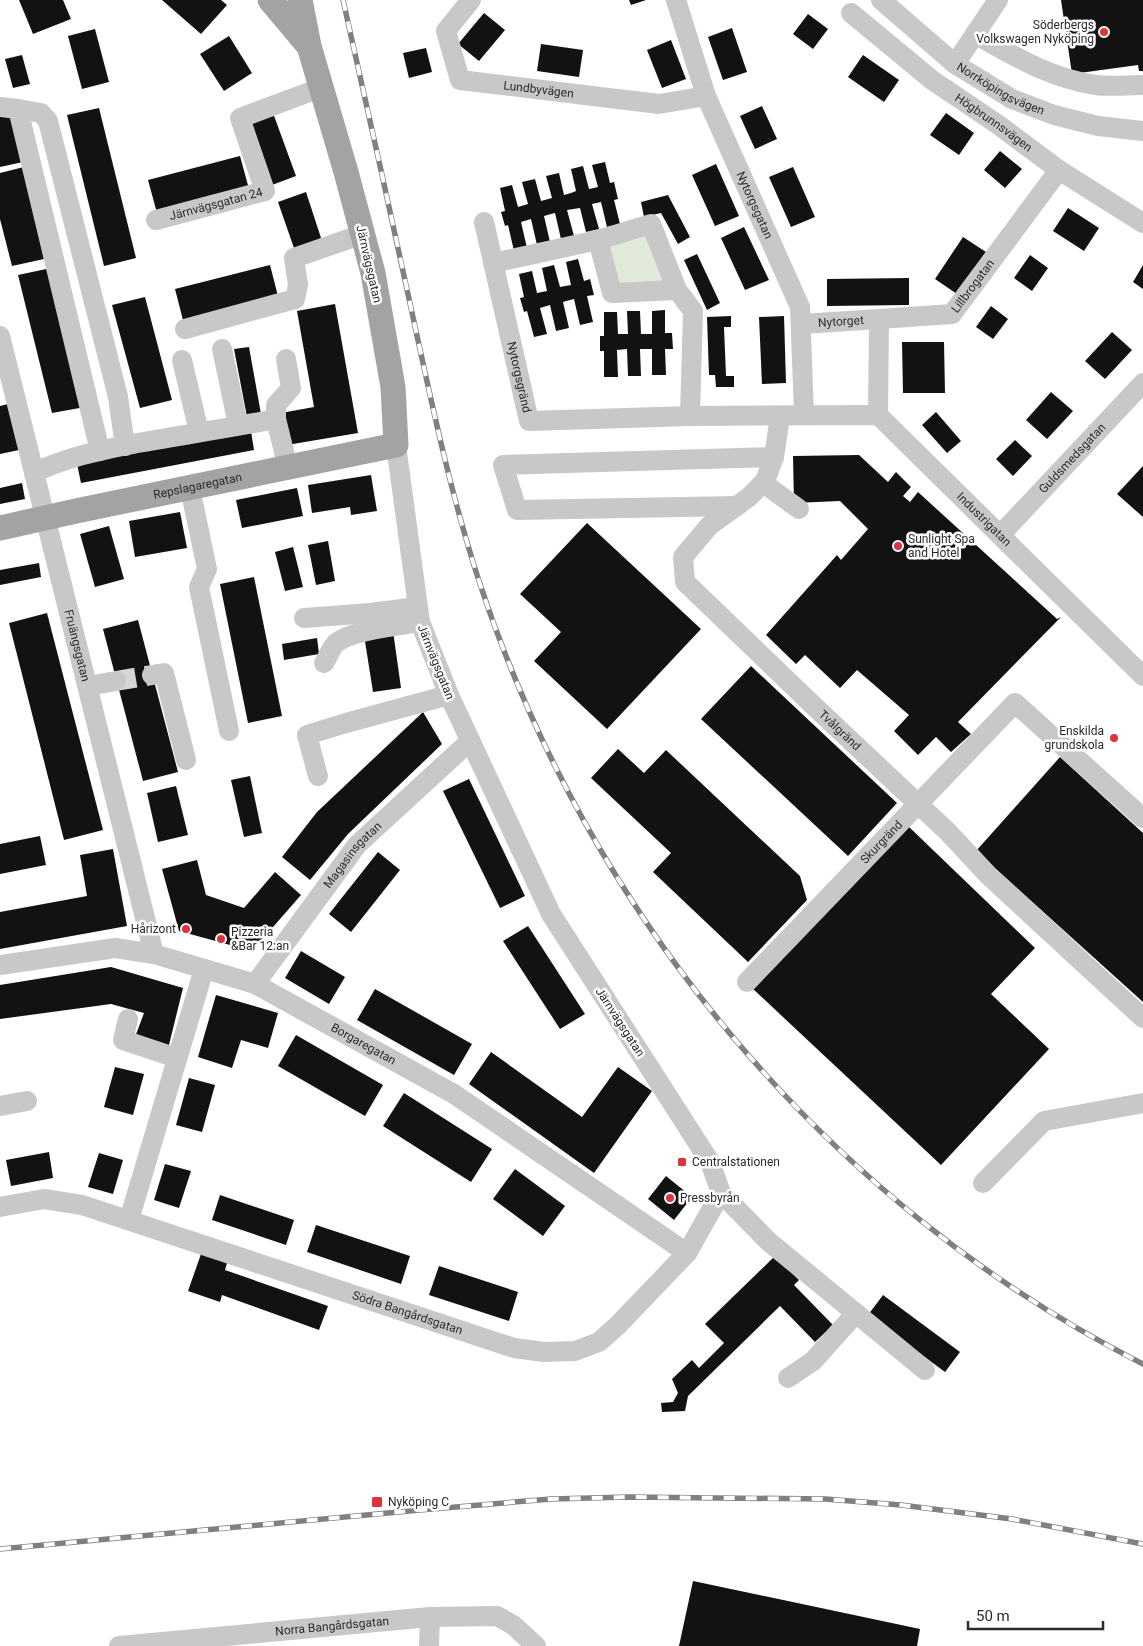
<svg xmlns="http://www.w3.org/2000/svg" width="1143" height="1646" viewBox="0 0 1143 1646" font-family="Roboto,sans-serif">
  <style>
    .green { fill: #e1e9d9 }
    .building { fill: #121212 }
    .lines { fill: none; stroke-linecap: round; stroke-linejoin: round }
    .minor-tunnel { stroke: #d5d5d5; stroke-width: 20; stroke-dasharray: 20 10; stroke-linecap: butt }
    .minor { stroke: #c8c8c8; stroke-width: 20 }
    .major { stroke: #a3a3a3; stroke-width: 25 }
    .rail-casing { stroke: #808080; stroke-width: 5.5 }
    .rail { stroke: #fff; stroke-width: 4; stroke-dasharray: 11; stroke-linecap: butt }
    .poi-dot { fill: #dc343c; stroke: #fff; stroke-width: 2 }
    .labels { text-anchor: middle; stroke-width: 5; stroke-linejoin: round; paint-order: stroke }
    .poi-label { font-size: 12px; fill: #2b2b2b; stroke: #fff; text-anchor: start }
    .street-label { font-size: 12px; fill: #2b2b2b; stroke: #fff }
  </style>
  <rect width="100%" height="100%" fill="#fff"/>
  <!-- green -->
  <path class="green" d="M 645,234 L 668,281 L 617,288 L 609,242 Z"/>
  <!-- building -->
  <g class="building">
    <path d="M 19,0 L 63,0 L 71,19 L 33,34 Z"/>
    <path d="M 162,0 L 221,0 L 227,5 L 201,34 Z"/>
    <path d="M 629,0 L 646,0 L 631,5 Z"/>
    <path d="M 1061,0 L 1143,0 L 1143,71 L 1139,71 L 1138,65 L 1072,74 Z"/>
    <path d="M 484,13 L 505,30 L 479,61 L 458,44 Z"/>
    <path d="M 808,14 L 828,29 L 813,49 L 793,34 Z"/>
    <path d="M 732,28 L 747,72 L 723,80 L 708,37 Z"/>
    <path d="M 95,29 L 109,82 L 82,89 L 68,36 Z"/>
    <path d="M 229,36 L 252,73 L 224,91 L 200,54 Z"/>
    <path d="M 671,40 L 686,79 L 662,88 L 647,50 Z"/>
    <path d="M 541,44 L 583,50 L 579,77 L 537,71 Z"/>
    <path d="M 426,48 L 432,72 L 409,78 L 403,53 Z"/>
    <path d="M 22,55 L 30,84 L 13,88 L 5,59 Z"/>
    <path d="M 863,55 L 899,80 L 884,102 L 848,77 Z"/>
    <path d="M 762,106 L 777,139 L 755,149 L 740,116 Z"/>
    <path d="M 99,108 L 136,258 L 104,266 L 67,115 Z"/>
    <path d="M 12,111 L 23,162 L 0,167 L 0,114 Z"/>
    <path d="M 273,113 L 296,176 L 272,185 L 249,121 Z"/>
    <path d="M 946,113 L 974,133 L 959,155 L 930,135 Z"/>
    <path d="M 1000,151 L 1022,169 L 1005,188 L 984,170 Z"/>
    <path d="M 240,156 L 249,189 L 157,213 L 148,180 Z"/>
    <path d="M 605,162 L 610,183 L 614,182 L 618,199 L 614,200 L 620,224 L 607,227 L 601,202 L 592,204 L 599,229 L 586,232 L 580,208 L 567,210 L 574,236 L 561,239 L 555,213 L 551,214 L 544,216 L 550,242 L 537,245 L 531,219 L 521,222 L 527,248 L 514,251 L 508,225 L 505,226 L 501,212 L 505,211 L 500,188 L 512,185 L 518,207 L 528,204 L 522,182 L 535,179 L 541,201 L 552,198 L 546,176 L 559,173 L 564,195 L 571,193 L 576,191 L 571,169 L 583,166 L 589,189 L 598,187 L 592,165 Z"/>
    <path d="M 716,164 L 739,216 L 715,226 L 692,175 Z"/>
    <path d="M 24,167 L 44,259 L 12,266 L 0,219 L 0,173 Z"/>
    <path d="M 793,167 L 815,217 L 791,227 L 769,177 Z"/>
    <path d="M 306,192 L 322,241 L 295,251 L 278,202 Z"/>
    <path d="M 668,195 L 690,237 L 678,244 L 661,213 L 644,217 L 641,202 Z"/>
    <path d="M 1068,208 L 1099,228 L 1084,251 L 1053,231 Z"/>
    <path d="M 744,227 L 769,280 L 745,290 L 721,238 Z"/>
    <path d="M 963,237 L 986,252 L 957,294 L 935,279 Z"/>
    <path d="M 697,254 L 720,303 L 707,310 L 684,260 Z"/>
    <path d="M 1030,255 L 1048,268 L 1032,291 L 1014,278 Z"/>
    <path d="M 578,259 L 584,281 L 590,279 L 594,295 L 587,296 L 593,322 L 580,325 L 574,299 L 570,300 L 563,302 L 569,328 L 556,331 L 550,305 L 540,308 L 547,334 L 534,337 L 527,311 L 524,312 L 520,298 L 524,297 L 519,274 L 532,271 L 537,293 L 547,291 L 542,268 L 554,265 L 560,287 L 571,285 L 566,262 Z"/>
    <path d="M 270,265 L 279,300 L 184,324 L 175,289 Z"/>
    <path d="M 1143,265 L 1143,289 L 1133,282 Z"/>
    <path d="M 51,268 L 85,407 L 52,413 L 18,275 Z"/>
    <path d="M 909,278 L 909,305 L 827,306 L 827,279 Z"/>
    <path d="M 145,297 L 172,400 L 140,408 L 112,305 Z"/>
    <path d="M 335,304 L 358,433 L 287,445 L 281,413 L 314,407 L 297,311 Z"/>
    <path d="M 991,306 L 1008,319 L 993,339 L 976,327 Z"/>
    <path d="M 665,310 L 665,333 L 672,333 L 673,349 L 665,349 L 666,375 L 652,375 L 652,349 L 640,349 L 641,376 L 628,376 L 627,349 L 617,350 L 618,377 L 604,377 L 604,351 L 600,351 L 600,336 L 604,336 L 604,312 L 617,312 L 618,334 L 628,334 L 627,311 L 640,311 L 641,334 L 652,334 L 652,311 Z"/>
    <path d="M 731,316 L 731,327 L 724,327 L 726,376 L 734,376 L 734,387 L 716,387 L 715,375 L 709,375 L 707,317 Z"/>
    <path d="M 784,316 L 786,383 L 762,384 L 759,317 Z"/>
    <path d="M 1112,332 L 1132,350 L 1105,379 L 1085,361 Z"/>
    <path d="M 902,342 L 944,342 L 945,393 L 903,393 Z"/>
    <path d="M 249,347 L 261,414 L 247,417 L 234,349 Z"/>
    <path d="M 1051,392 L 1073,411 L 1047,439 L 1026,420 Z"/>
    <path d="M 8,404 L 19,450 L 0,454 L 0,406 Z"/>
    <path d="M 936,412 L 961,441 L 947,453 L 922,425 Z"/>
    <path d="M 251,431 L 254,450 L 81,483 L 77,464 Z"/>
    <path d="M 1015,440 L 1032,456 L 1013,476 L 996,459 Z"/>
    <path d="M 859,455 L 888,482 L 896,472 L 911,487 L 903,496 L 910,502 L 918,492 L 1057,619 L 1061,617 L 958,722 L 971,734 L 951,752 L 936,737 L 918,755 L 894,731 L 909,715 L 857,670 L 840,688 L 805,655 L 796,664 L 766,635 L 837,555 L 841,560 L 868,529 L 840,501 L 794,503 L 793,456 Z"/>
    <path d="M 1143,466 L 1143,517 L 1117,494 Z"/>
    <path d="M 371,475 L 377,511 L 351,515 L 350,507 L 312,513 L 308,485 Z"/>
    <path d="M 22,483 L 25,499 L 0,504 L 0,488 Z"/>
    <path d="M 297,488 L 303,516 L 242,528 L 236,500 Z"/>
    <path d="M 180,512 L 187,548 L 135,557 L 129,521 Z"/>
    <path d="M 587,523 L 701,629 L 607,729 L 534,661 L 561,632 L 520,594 Z"/>
    <path d="M 109,526 L 124,579 L 95,587 L 80,534 Z"/>
    <path d="M 328,541 L 335,581 L 316,585 L 308,545 Z"/>
    <path d="M 293,547 L 303,587 L 285,591 L 275,552 Z"/>
    <path d="M 39,563 L 41,577 L 0,585 L 0,570 Z"/>
    <path d="M 254,577 L 282,716 L 248,723 L 220,584 Z"/>
    <path d="M 47,613 L 103,830 L 64,840 L 9,623 Z"/>
    <path d="M 138,620 L 178,772 L 143,781 L 103,629 Z"/>
    <path d="M 393,631 L 401,688 L 373,692 L 364,635 Z"/>
    <path d="M 317,638 L 319,654 L 284,660 L 282,644 Z"/>
    <path d="M 751,666 L 897,803 L 848,856 L 701,719 Z"/>
    <path d="M 423,712 L 442,744 L 348,834 L 310,880 L 282,857 L 317,812 Z"/>
    <path d="M 618,749 L 644,773 L 666,750 L 800,876 L 807,900 L 748,962 L 653,872 L 671,853 L 591,778 Z"/>
    <path d="M 1060,757 L 1143,833 L 1143,1002 L 976,851 Z"/>
    <path d="M 250,776 L 262,833 L 244,837 L 231,780 Z"/>
    <path d="M 469,779 L 525,896 L 500,908 L 443,791 Z"/>
    <path d="M 176,786 L 188,835 L 158,842 L 147,793 Z"/>
    <path d="M 907,825 L 1035,948 L 991,994 L 1049,1049 L 941,1165 L 752,988 Z"/>
    <path d="M 40,836 L 46,865 L 0,874 L 0,844 Z"/>
    <path d="M 113,849 L 127,926 L 0,949 L 0,912 L 87,896 L 80,855 Z"/>
    <path d="M 378,852 L 400,870 L 351,932 L 329,914 Z"/>
    <path d="M 197,860 L 206,895 L 244,908 L 275,872 L 301,895 L 252,951 L 179,931 L 162,869 Z"/>
    <path d="M 528,926 L 585,1014 L 560,1029 L 503,941 Z"/>
    <path d="M 301,951 L 345,977 L 329,1004 L 285,978 Z"/>
    <path d="M 111,967 L 183,988 L 168,1049 L 135,1037 L 144,1013 L 111,1004 L 0,1019 L 0,985 Z"/>
    <path d="M 375,989 L 472,1044 L 454,1075 L 357,1020 Z"/>
    <path d="M 216,995 L 278,1013 L 268,1048 L 241,1040 L 232,1068 L 198,1057 Z"/>
    <path d="M 296,1035 L 383,1085 L 365,1116 L 278,1066 Z"/>
    <path d="M 491,1052 L 582,1117 L 618,1067 L 652,1091 L 594,1173 L 469,1084 Z"/>
    <path d="M 115,1067 L 144,1074 L 133,1115 L 104,1107 Z"/>
    <path d="M 189,1078 L 215,1085 L 202,1132 L 176,1125 Z"/>
    <path d="M 404,1093 L 492,1149 L 471,1182 L 383,1126 Z"/>
    <path d="M 49,1152 L 53,1178 L 11,1186 L 6,1160 Z"/>
    <path d="M 99,1153 L 123,1160 L 113,1194 L 88,1187 Z"/>
    <path d="M 165,1164 L 191,1171 L 179,1208 L 154,1200 Z"/>
    <path d="M 515,1169 L 565,1206 L 543,1236 L 493,1199 Z"/>
    <path d="M 666,1176 L 692,1197 L 674,1220 L 648,1199 Z"/>
    <path d="M 220,1195 L 294,1220 L 286,1245 L 212,1220 Z"/>
    <path d="M 316,1225 L 410,1256 L 401,1284 L 307,1252 Z"/>
    <path d="M 201,1254 L 227,1263 L 225,1270 L 328,1306 L 319,1330 L 222,1295 L 220,1302 L 188,1291 Z"/>
    <path d="M 775,1256 L 799,1280 L 794,1285 L 833,1325 L 815,1342 L 780,1306 L 688,1396 L 685,1411 L 662,1412 L 661,1403 L 673,1402 L 678,1393 L 672,1379 L 692,1360 L 699,1368 L 724,1343 L 705,1324 Z"/>
    <path d="M 439,1266 L 518,1292 L 509,1321 L 429,1295 Z"/>
    <path d="M 883,1295 L 960,1352 L 945,1372 L 868,1315 Z"/>
    <path d="M 693,1581 L 920,1629 L 917,1646 L 679,1646 Z"/>
  </g>
  <g class="lines">
    <!-- minor-tunnel -->
    <path class="minor-tunnel" d="M 116,681 L 152,675"/>
    <!-- minor -->
    <g class="minor">
      <path id="s1" d="M 471,0 L 446,31 L 460,80 L 659,104 L 706,96"/>
      <path id="s2" d="M 676,0 L 706,96 L 800,307 L 804,415"/>
      <path id="s3" d="M 881,0 L 955,64 L 1012,99 L 1054,115 L 1098,126 L 1143,131"/>
      <path id="s4" d="M 851,13 L 932,80 L 1000,126 L 1059,170 L 1143,223"/>
      <path d="M 975,34 C 1014,56 1051,79 1096,85 C 1111,87 1128,85 1143,85"/>
      <path d="M 955,64 L 998,0"/>
      <path d="M 0,107 L 18,109 L 100,451"/>
      <path d="M 18,109 L 41,113 L 48,121 L 118,397 L 125,446"/>
      <path id="s5" d="M 156,220 L 265,191 L 240,118 L 320,88"/>
      <path id="s6" d="M 484,222 L 529,421 L 690,416"/>
      <path d="M 598,240 L 612,293 L 677,290"/>
      <path id="s7" d="M 493,263 L 598,240 L 651,224 L 677,290 L 693,311 L 690,416 L 878,415 L 1143,676"/>
      <path id="s8" d="M 802,324 L 879,319"/>
      <path d="M 185,329 L 295,299 L 298,285 L 294,258 L 363,234"/>
      <path id="s9" d="M 0,336 L 154,954"/>
      <path d="M 222,349 L 238,425"/>
      <path d="M 182,360 L 199,432"/>
      <path id="s10" d="M 878,415 L 879,319 L 952,314 L 1059,170"/>
      <path id="s11" d="M 780,416 L 774,457 L 765,481 L 749,497 L 709,526 L 683,557 L 685,582 L 815,707 L 949,833 L 988,875 L 1143,1018"/>
      <path d="M 276,419 L 276,405 L 291,388 L 286,359"/>
      <path d="M 34,473 C 66,457 102,450 137,443 C 183,435 229,428 276,419 L 288,468"/>
      <path d="M 765,481 L 770,488 L 799,509"/>
      <path d="M 190,488 L 207,569 L 199,587 L 229,731"/>
      <path d="M 737,506 L 517,510 L 503,465 L 774,457"/>
      <path id="s12" d="M 1001,534 L 1143,383"/>
      <path d="M 304,618 L 370,613 L 417,607"/>
      <path d="M 324,663 C 328,657 331,648 336,643 C 352,630 398,626 420,622"/>
      <path d="M 152,675 L 164,673 L 186,760"/>
      <path d="M 88,686 L 116,681"/>
      <path d="M 318,776 L 307,735 L 346,723 L 449,695"/>
      <path id="s13" d="M 0,965 L 115,948 L 154,954 L 255,984 L 454,1094 L 687,1253"/>
      <path id="s14" d="M 747,982 L 1015,703 L 1143,818"/>
      <path id="s15" d="M 255,984 L 357,845 L 470,741"/>
      <path d="M 128,1019 L 123,1040 L 177,1058"/>
      <path d="M 0,1106 L 27,1101"/>
      <path d="M 983,1183 L 1044,1121 L 1143,1103"/>
      <path d="M 721,1193 L 768,1241 L 925,1370"/>
      <path id="s16" d="M 0,1207 L 44,1199 L 82,1205 L 514,1348 L 544,1352 L 575,1351 L 599,1342 L 618,1325 L 687,1253 L 721,1193 L 710,1162 L 551,914 L 449,695 L 420,622 L 396,445"/>
      <path d="M 129,1220 L 204,969"/>
      <path d="M 788,1378 L 813,1361 L 856,1313"/>
      <path id="s17" d="M 119,1646 L 430,1617 L 497,1616 L 513,1625 L 536,1646"/>
      <path d="M 429,1646 L 430,1617"/>
    </g>
    <!-- major -->
    <g class="major">
      <path d="M 270,0 L 307,44"/>
      <path id="s18" d="M 0,528 L 76,511 L 396,445 L 393,387 L 373,273 L 346,172 L 309,46 L 300,0"/>
    </g>
    <!-- rail casing -->
    <g class="rail-casing">
      <g id="rail">
        <path d="M 343,0 C 366,103 389,205 411,308 C 431,400 450,492 479,581 C 589,917 828,1204 1143,1364"/>
        <path d="M 0,1549 L 420,1510 L 551,1499 L 629,1497 L 825,1499 L 901,1505 L 1012,1519 L 1143,1544"/>
      </g>
    </g>
    <!-- rail -->
    <use href="#rail" class="rail"/>
  </g>
  <!-- markers -->
  <g class="poi-dot">
    <circle cx="1104" cy="32" r="5"/>
    <circle cx="898" cy="546" r="5"/>
    <circle cx="1114" cy="738" r="5"/>
    <circle cx="186" cy="929" r="5"/>
    <circle cx="221" cy="939" r="5"/>
    <rect x="677" y="1157" width="10" height="10" rx="2.5"/>
    <circle cx="670" cy="1198" r="5"/>
    <rect x="371" y="1496" width="12" height="12" rx="2.5"/>
  </g>
  <g class="labels">
    <!-- poi labels -->
    <g class="poi-label">
      <text x="1094" y="29" text-anchor="end">Söderbergs<tspan x="1094" dy="14">Volkswagen Nyköping</tspan></text>
      <text x="908" y="543">Sunlight Spa<tspan x="908" dy="14">and Hotel</tspan></text>
      <text x="1104" y="735" text-anchor="end">Enskilda<tspan x="1104" dy="14">grundskola</tspan></text>
      <text x="176" y="933" text-anchor="end">Hårizont</text>
      <text x="231" y="936">Pizzeria<tspan x="231" dy="14">&amp;Bar 12:an</tspan></text>
      <text x="692" y="1166">Centralstationen</text>
      <text x="680" y="1202">Pressbyrån</text>
      <text x="388" y="1506">Nyköping C</text>
    </g>
    <!-- street labels -->
    <g class="street-label">
      <text dy="4" stroke="none"><textPath href="#s3" startOffset="150">Norrköpingsvägen</textPath></text>
      <text dy="4" stroke="none"><textPath href="#s1" startOffset="170">Lundbyvägen</textPath></text>
      <text dy="4" stroke="none"><textPath href="#s4" startOffset="180">Högbrunnsvägen</textPath></text>
      <text dy="4" stroke="none"><textPath href="#s5" startOffset="62">Järnvägsgatan 24</textPath></text>
      <text dy="4" stroke="none"><textPath href="#s2" startOffset="220">Nytorgsgatan</textPath></text>
      <text transform="translate(369 264) rotate(77)" y="4">Järnvägsgatan</text>
      <text dy="4" stroke="none"><textPath href="#s10" startOffset="204">Lillbrogatan</textPath></text>
      <text dy="4" stroke="none"><textPath href="#s8" startOffset="39">Nytorget</textPath></text>
      <text dy="4" stroke="none"><textPath href="#s6" startOffset="159">Nytorgsgränd</textPath></text>
      <text dy="4" stroke="none"><textPath href="#s12" startOffset="104">Guldsmedsgatan</textPath></text>
      <text dy="4" stroke="none"><textPath href="#s18" startOffset="202">Repslagaregatan</textPath></text>
      <text dy="4" stroke="none"><textPath href="#s7" startOffset="702">Industrigatan</textPath></text>
      <text dy="4" stroke="none"><textPath href="#s9" startOffset="319">Fruängsgatan</textPath></text>
      <text transform="translate(436 662) rotate(68)" y="4">Järnvägsgatan</text>
      <text dy="4" stroke="none"><textPath href="#s11" startOffset="419">Tvålgränd</textPath></text>
      <text dy="4" stroke="none"><textPath href="#s14" startOffset="194">Skurgränd</textPath></text>
      <text dy="4" stroke="none"><textPath href="#s15" startOffset="162">Magasinsgatan</textPath></text>
      <text transform="translate(620 1022) rotate(57)" y="4">Järnvägsgatan</text>
      <text dy="4" stroke="none"><textPath href="#s13" startOffset="385">Borgaregatan</textPath></text>
      <text dy="4" stroke="none"><textPath href="#s16" startOffset="426">Södra Bangårdsgatan</textPath></text>
      <text dy="4" stroke="none"><textPath href="#s17" startOffset="214">Norra Bangårdsgatan</textPath></text>
    </g>
  </g>
  <!-- scale -->
  <path d="M968 1621v8h135v-8" fill="none" stroke="#2b2b2b" stroke-width="2.5"/>
  <text x="976" y="1621" font-size="15" fill="#2b2b2b" stroke="#ffffff" stroke-width="4" paint-order="stroke">50 m</text>
</svg>
